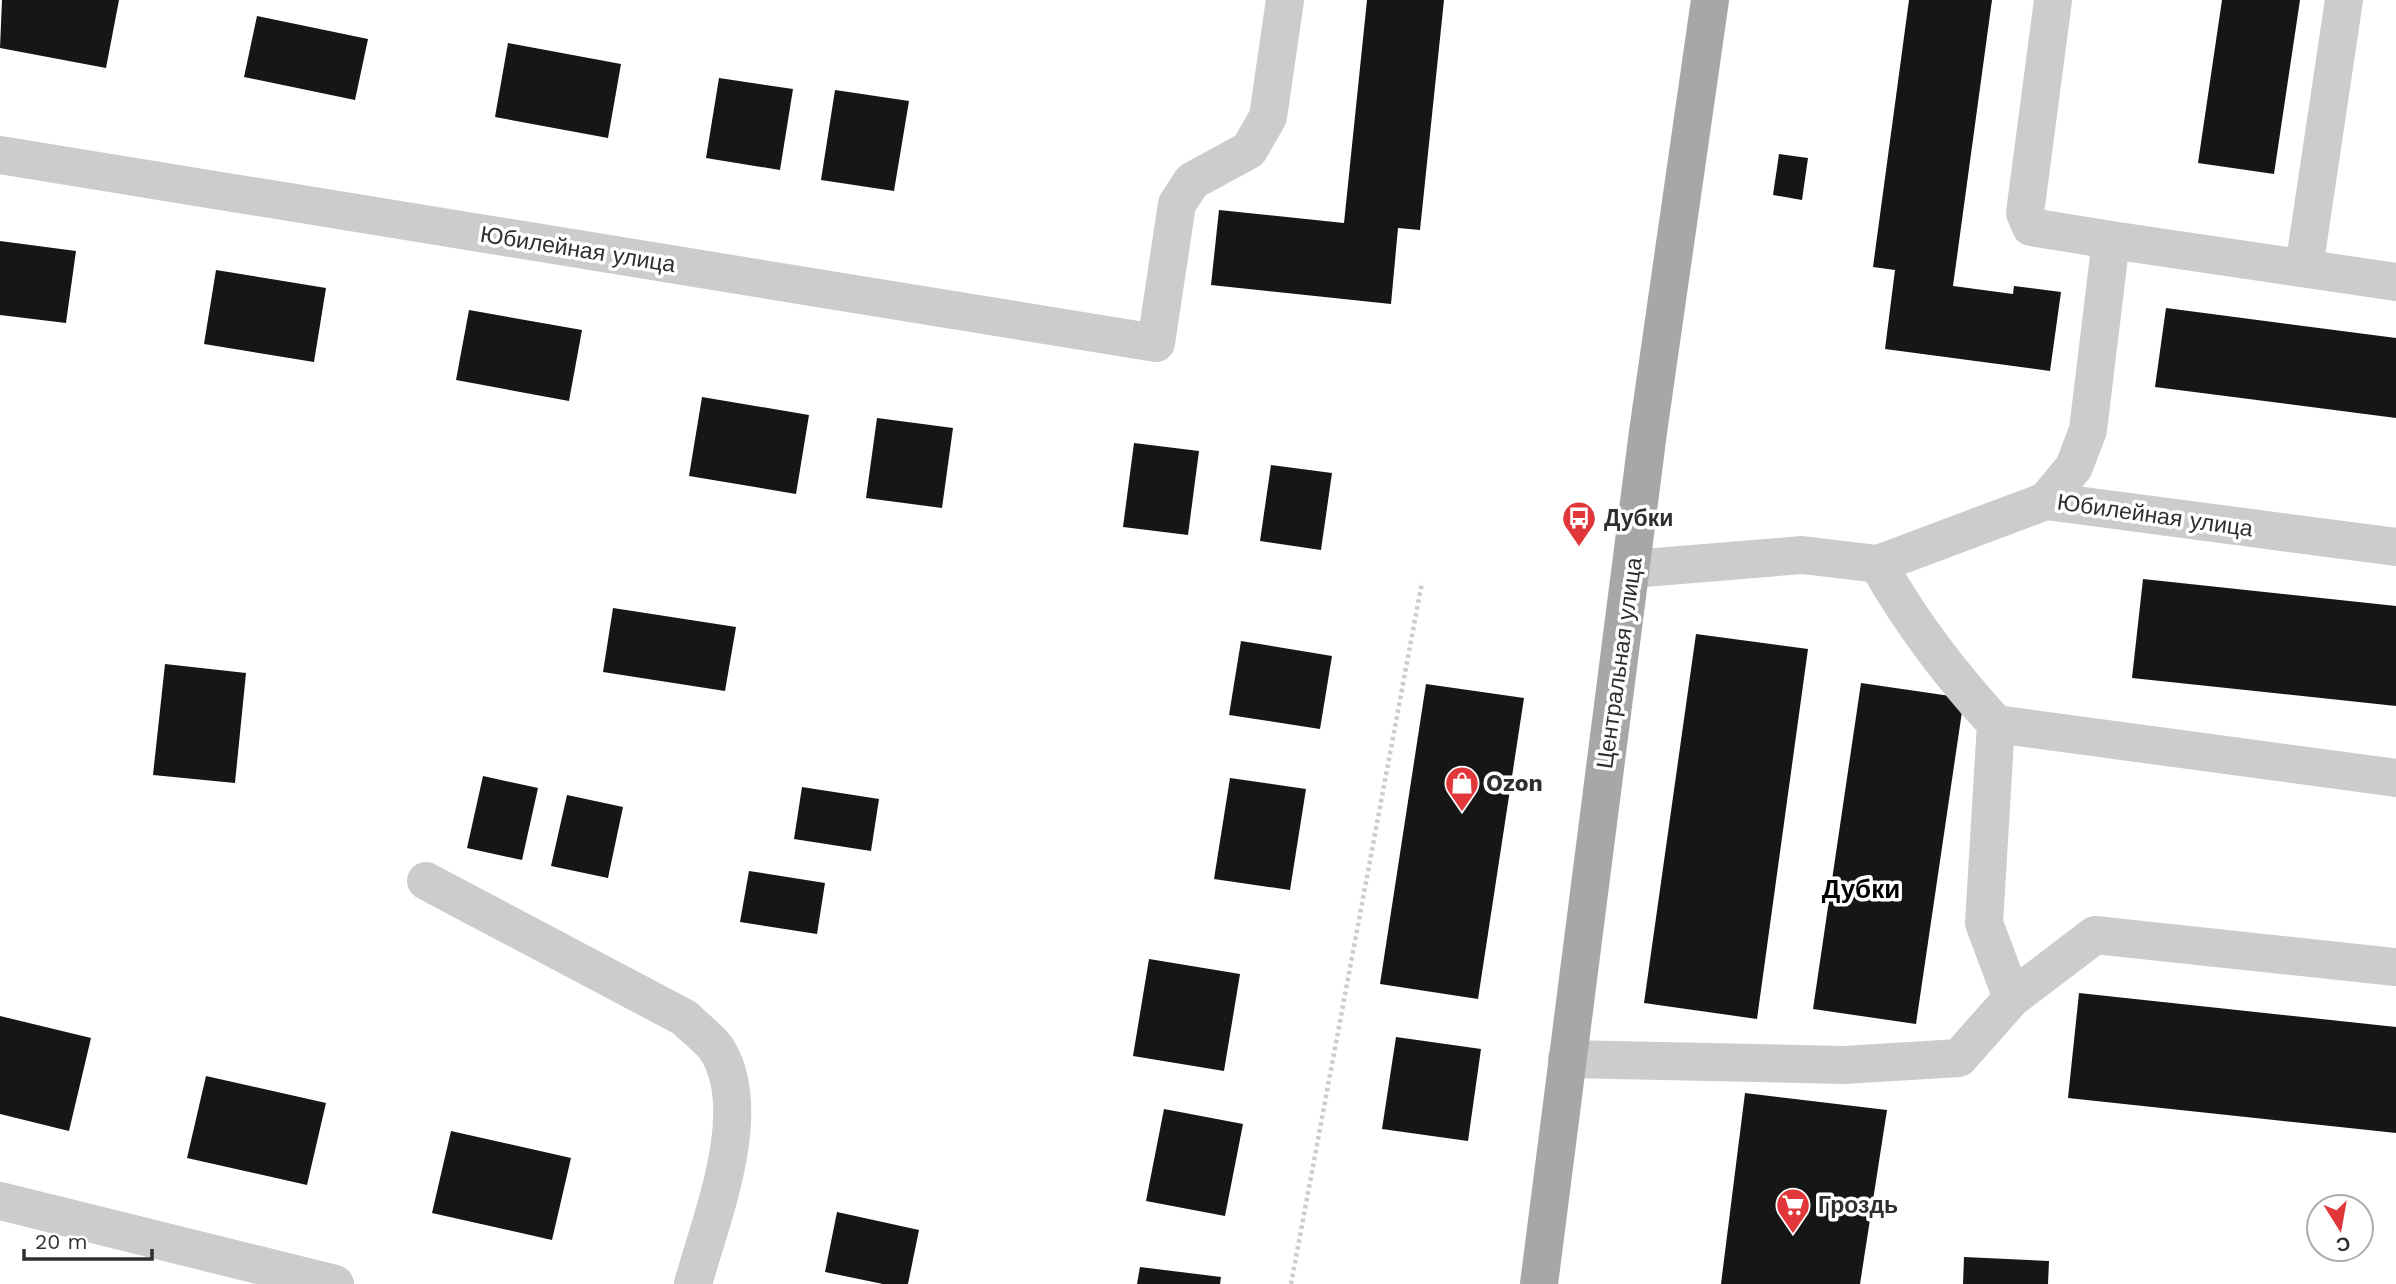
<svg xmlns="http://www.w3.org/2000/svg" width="2396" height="1284" viewBox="0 0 2396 1284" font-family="'Work Sans',sans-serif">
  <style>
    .building { fill: #161616 }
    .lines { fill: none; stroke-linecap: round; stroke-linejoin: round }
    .path { stroke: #ccc; stroke-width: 4.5; stroke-dasharray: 3.5 3.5; stroke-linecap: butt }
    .minor { stroke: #ccc; stroke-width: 38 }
    .major { stroke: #a7a7a7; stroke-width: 38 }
    .labels { text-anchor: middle; stroke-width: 7; stroke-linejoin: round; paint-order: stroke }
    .street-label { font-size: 23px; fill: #2f2f2f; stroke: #fff }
    .poi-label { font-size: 23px; font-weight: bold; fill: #2f2f2f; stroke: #fff; text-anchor: start }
    .quarter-label { font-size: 26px; font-weight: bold; fill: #000; stroke: #fff }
  </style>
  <rect width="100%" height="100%" fill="#fff"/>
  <!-- building -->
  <g class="building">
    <path d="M 2,0 L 119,0 L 106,68 L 0,48 Z"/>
    <path d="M 1367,0 L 1444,0 L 1420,230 L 1398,228 L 1391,304 L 1211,285 L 1219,210 L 1344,223 Z"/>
    <path d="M 1909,0 L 1992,0 L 1953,286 L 2013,294 L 2014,286 L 2061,292 L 2050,371 L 1885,349 L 1895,270 L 1873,267 Z"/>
    <path d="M 2222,0 L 2300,0 L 2274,174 L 2198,163 Z"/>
    <path d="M 257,16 L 368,39 L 355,100 L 244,77 Z"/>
    <path d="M 508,43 L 621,64 L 608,138 L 495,117 Z"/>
    <path d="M 719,78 L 793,89 L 780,170 L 706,158 Z"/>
    <path d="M 835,90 L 909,101 L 894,191 L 821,180 Z"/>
    <path d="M 1779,154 L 1808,158 L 1802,200 L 1773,195 Z"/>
    <path d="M 0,241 L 76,251 L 66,323 L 0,315 Z"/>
    <path d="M 216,270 L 326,288 L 314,362 L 204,344 Z"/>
    <path d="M 2166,308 L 2396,338 L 2396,418 L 2155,387 Z"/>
    <path d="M 469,310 L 582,330 L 569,401 L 456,380 Z"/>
    <path d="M 702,397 L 809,415 L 796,494 L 689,476 Z"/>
    <path d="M 877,418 L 953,428 L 942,508 L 866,498 Z"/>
    <path d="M 1134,443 L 1199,451 L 1188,535 L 1123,527 Z"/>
    <path d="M 1271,465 L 1332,473 L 1321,550 L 1260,541 Z"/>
    <path d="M 2143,579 L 2396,606 L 2396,706 L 2132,678 Z"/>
    <path d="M 613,608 L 736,627 L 725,691 L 603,672 Z"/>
    <path d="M 1696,634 L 1808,649 L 1757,1019 L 1644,1003 Z"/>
    <path d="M 1241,641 L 1332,656 L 1320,729 L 1229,715 Z"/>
    <path d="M 165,664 L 246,673 L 235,783 L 153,775 Z"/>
    <path d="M 1861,683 L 1964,698 L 1916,1024 L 1813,1009 Z"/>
    <path d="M 1426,684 L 1524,698 L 1478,999 L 1380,984 Z"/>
    <path d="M 483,776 L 538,788 L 522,860 L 467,848 Z"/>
    <path d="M 1230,778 L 1306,789 L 1290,890 L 1214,879 Z"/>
    <path d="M 802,787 L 879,799 L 871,851 L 794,839 Z"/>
    <path d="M 567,795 L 623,807 L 608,878 L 551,866 Z"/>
    <path d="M 749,871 L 825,883 L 817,934 L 740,922 Z"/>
    <path d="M 1149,959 L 1240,974 L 1224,1071 L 1133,1056 Z"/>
    <path d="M 2079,993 L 2396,1027 L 2396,1133 L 2068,1098 Z"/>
    <path d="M 0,1016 L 91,1038 L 69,1131 L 0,1114 Z"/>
    <path d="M 1396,1037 L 1481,1049 L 1468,1141 L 1382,1129 Z"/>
    <path d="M 206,1076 L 326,1103 L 307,1185 L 187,1158 Z"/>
    <path d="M 1745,1093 L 1887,1110 L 1860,1284 L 1721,1284 Z"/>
    <path d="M 1164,1109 L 1243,1124 L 1225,1216 L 1146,1201 Z"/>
    <path d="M 451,1131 L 571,1158 L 552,1240 L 432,1213 Z"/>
    <path d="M 837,1212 L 919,1230 L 908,1284 L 883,1284 L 825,1272 Z"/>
    <path d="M 1964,1257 L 2049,1261 L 2048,1284 L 1963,1284 Z"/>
    <path d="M 1140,1267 L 1221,1277 L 1220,1284 L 1137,1284 Z"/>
  </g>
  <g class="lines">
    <!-- path -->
    <path class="path" d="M 1291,1284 L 1422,582"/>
    <!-- minor -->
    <g class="minor">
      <path d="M 2053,0 L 2025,213 L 2031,227 L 2111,240"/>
      <path d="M 0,155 L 1156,343 L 1177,204 L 1192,181 L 1249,150 L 1268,117 L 1285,0"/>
      <path d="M 2304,268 L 2344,0"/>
      <path d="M 2046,501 L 2074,467 L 2088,430 L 2111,240 L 2396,282"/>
      <path d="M 1878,564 C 1911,623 1950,674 1996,724 L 1984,923 L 2012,998"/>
      <path d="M 1632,569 L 1802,555 L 1878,564 L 2046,501 L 2396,547"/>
      <path d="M 1996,724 L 2396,778"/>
      <path d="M 426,881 L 685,1018 C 695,1029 712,1040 719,1053 C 754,1115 711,1218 693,1284"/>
      <path d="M 1567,1059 L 1844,1065 L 1959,1058 L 2012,998 L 2095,935 L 2396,967"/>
      <path d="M 0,1201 L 335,1284"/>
    </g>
    <!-- major -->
    <path class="major" d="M 1539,1284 L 1648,432 L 1710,0"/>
  </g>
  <!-- icons -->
  <defs>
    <g id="bus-pin" transform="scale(1.75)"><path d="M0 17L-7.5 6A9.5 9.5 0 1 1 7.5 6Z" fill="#e1363a" stroke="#fff"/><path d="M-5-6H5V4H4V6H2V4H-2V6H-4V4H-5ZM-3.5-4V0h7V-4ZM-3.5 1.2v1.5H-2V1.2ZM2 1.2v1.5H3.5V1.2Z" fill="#fff"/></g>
    <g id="shop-pin" transform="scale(1.75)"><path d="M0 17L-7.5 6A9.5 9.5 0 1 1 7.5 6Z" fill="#e1363a" stroke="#fff"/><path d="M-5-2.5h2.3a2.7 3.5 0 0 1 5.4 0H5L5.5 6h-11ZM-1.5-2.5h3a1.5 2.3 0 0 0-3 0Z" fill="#fff"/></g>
    <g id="supermarket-pin" transform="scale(1.75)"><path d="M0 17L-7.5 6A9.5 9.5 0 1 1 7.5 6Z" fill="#e1363a" stroke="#fff"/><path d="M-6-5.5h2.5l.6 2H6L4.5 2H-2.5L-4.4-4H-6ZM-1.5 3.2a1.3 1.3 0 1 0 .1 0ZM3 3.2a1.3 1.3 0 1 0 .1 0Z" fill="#fff"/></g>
  </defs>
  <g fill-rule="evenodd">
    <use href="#bus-pin" x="1579" y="518"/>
    <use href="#shop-pin" x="1462" y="783"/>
    <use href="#supermarket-pin" x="1793" y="1205"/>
  </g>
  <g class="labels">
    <!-- street labels -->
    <g class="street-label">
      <text transform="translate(578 249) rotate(9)" y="8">Юбилейная улица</text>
      <text transform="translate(2155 515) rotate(8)" y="8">Юбилейная улица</text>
      <text transform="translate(1619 663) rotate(-82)" y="8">Центральная улица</text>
    </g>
    <!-- poi labels -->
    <g class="poi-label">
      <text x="1604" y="526">Дубки</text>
      <text x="1486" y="791">Ozon</text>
      <text x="1818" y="1213">Гроздь</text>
    </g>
    <!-- quarter labels -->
    <g class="quarter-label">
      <text x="1861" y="898">Дубки</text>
    </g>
  </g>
  <!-- north arrow -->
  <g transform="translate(2340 1228) rotate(169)"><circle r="33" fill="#ffffff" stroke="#acacac" stroke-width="2"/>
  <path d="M0-5L12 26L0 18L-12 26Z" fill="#e1363a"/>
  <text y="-10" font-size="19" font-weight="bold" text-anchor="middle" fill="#2f2f2f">С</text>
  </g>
  <!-- scale -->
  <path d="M24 1249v10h128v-10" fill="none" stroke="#2f2f2f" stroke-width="3.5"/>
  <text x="35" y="1249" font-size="21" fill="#2f2f2f" stroke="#ffffff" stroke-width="5" paint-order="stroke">20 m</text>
</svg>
